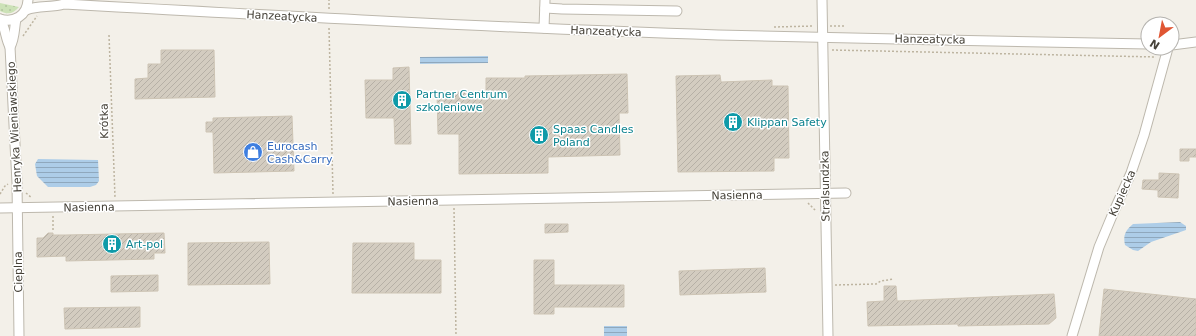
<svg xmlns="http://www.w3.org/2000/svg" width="1196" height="336" viewBox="0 0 1196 336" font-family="'DejaVu Sans',sans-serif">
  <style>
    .grass { fill: url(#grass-dots) }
    .water { fill: url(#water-rules) }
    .building { fill: url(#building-hatch); stroke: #cdc4b4 }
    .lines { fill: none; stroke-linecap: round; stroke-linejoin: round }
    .minor-casing { stroke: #bdb8ad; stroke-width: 11 }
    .path { stroke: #bdb4a0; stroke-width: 1.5; stroke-dasharray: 2 2; stroke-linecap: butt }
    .minor { stroke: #fff; stroke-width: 9 }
    .labels { text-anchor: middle; stroke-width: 3; stroke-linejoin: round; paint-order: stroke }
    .street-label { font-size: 11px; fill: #454138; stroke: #fff }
    .culture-label { font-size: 11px; fill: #0d838f; stroke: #fff; text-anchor: start }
    .shop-label { font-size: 11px; fill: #366cbe; stroke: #fff; text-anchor: start }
  </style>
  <defs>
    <pattern id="grass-dots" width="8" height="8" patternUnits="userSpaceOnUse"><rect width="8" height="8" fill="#cce2b7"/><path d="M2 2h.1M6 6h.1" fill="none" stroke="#b1c39e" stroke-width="1.8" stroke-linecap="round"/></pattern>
    <pattern id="water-rules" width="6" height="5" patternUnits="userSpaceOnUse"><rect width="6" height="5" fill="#adcde8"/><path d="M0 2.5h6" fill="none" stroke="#8fa8bd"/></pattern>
    <pattern id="building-hatch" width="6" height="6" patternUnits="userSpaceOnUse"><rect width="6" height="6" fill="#d3ccc0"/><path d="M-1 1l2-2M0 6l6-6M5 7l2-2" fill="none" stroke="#b6b0a6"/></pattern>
  </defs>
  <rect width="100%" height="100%" fill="#f3f0e9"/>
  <!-- grass -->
  <path class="grass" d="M 0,3 L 19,7 C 13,14 8,15 0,11 Z"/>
  <!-- water -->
  <g class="water">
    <path d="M 488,56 L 488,63 L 420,64 L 420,57 Z"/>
    <path d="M 38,159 L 98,160 L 99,181 L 96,185 L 90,187 L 48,187 L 37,176 L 35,164 Z"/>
    <path d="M 1180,222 L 1186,226 L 1186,230 L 1151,242 L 1138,251 L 1133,250 L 1125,245 C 1123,235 1125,231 1133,224 Z"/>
    <rect x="604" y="326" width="23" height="10"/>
  </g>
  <!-- building -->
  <g class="building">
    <path d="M 161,50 L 214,50 L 215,97 L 135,99 L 135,79 L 148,78 L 148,64 L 161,64 Z"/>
    <path d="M 409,67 L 411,144 L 395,144 L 394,118 L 366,118 L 365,80 L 393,80 L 393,68 Z"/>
    <path d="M 627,74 L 628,113 L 619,113 L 620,155 L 548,157 L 548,173 L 459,174 L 459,134 L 438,134 L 437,93 L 486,91 L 486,78 L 525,78 L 525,76 Z"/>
    <path d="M 720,75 L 721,82 L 772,80 L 772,86 L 788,86 L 789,158 L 774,158 L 774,171 L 678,172 L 676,76 Z"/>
    <path d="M 292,116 L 294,171 L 214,173 L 213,132 L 206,132 L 206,122 L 213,122 L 213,118 Z"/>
    <path d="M 1180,149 L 1196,149 L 1196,157 L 1189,157 L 1189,161 L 1180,161 Z"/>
    <path d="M 1159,173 L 1179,174 L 1178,198 L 1158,197 L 1158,190 L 1142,189 L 1143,180 L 1159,180 Z"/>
    <path d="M 545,224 L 568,224 L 568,232 L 545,233 Z"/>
    <path d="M 48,233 L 53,233 L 53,235 L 65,235 L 164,233 L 165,253 L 154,253 L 154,259 L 66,261 L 66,256 L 37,257 L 37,238 L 43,238 Z"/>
    <path d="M 269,242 L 270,284 L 188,285 L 188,243 Z"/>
    <path d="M 353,243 L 414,243 L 414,260 L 441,260 L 441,293 L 352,293 Z"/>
    <path d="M 534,260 L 554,260 L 554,285 L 624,285 L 624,307 L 554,307 L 554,314 L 534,314 Z"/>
    <path d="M 765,268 L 766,292 L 680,295 L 679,271 Z"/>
    <path d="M 158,275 L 158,291 L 111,292 L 111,276 Z"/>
    <path d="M 884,286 L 896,286 L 897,301 L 1054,294 L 1056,318 L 1049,324 L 958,326 L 958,324 L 868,326 L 867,302 L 884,301 Z"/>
    <path d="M 1104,289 L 1196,299 L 1196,336 L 1099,336 Z"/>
    <path d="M 140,307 L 140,327 L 65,329 L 64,308 Z"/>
  </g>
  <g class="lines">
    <!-- minor casing -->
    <g class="minor-casing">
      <g id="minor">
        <path d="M 822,0 L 828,336"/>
        <path d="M 545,8 L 562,9 L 677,11"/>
        <path d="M 26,10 C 39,5 51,8 64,4 C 282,16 500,28 718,35 C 861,39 1005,41 1148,44"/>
        <path d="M 0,19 C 14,23 27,16 28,0"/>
        <path d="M 0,19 C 6,28 5,38 10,47"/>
        <path d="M 16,19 C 14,29 15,38 10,47 L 17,183 L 19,336"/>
        <path d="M 544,28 L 545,0"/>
        <path d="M 1172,45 L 1196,42"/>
        <path d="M 0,208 L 846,193"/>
        <path d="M 1072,336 L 1099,247 L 1114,211 L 1131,173 L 1144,135 L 1168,48"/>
      </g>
    </g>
    <!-- path -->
    <g class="path">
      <path d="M 329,9 L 329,0"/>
      <path d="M 830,26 L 846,26"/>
      <path d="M 774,27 L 814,26"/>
      <path d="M 329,28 L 333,194"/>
      <path d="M 109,35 L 115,197"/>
      <path d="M 23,36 L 37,16"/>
      <path d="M 832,50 L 1156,57"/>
      <path d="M 26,193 L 32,198"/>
      <path d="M 0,194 L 5,186 L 8,184"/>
      <path d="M 808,203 L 816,211"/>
      <path d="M 454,208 L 456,336"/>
      <path d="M 53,216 L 53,231"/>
      <path d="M 835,285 L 876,284 L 881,281 L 894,279"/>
    </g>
    <!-- minor -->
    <use href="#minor" class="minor"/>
  </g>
  <!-- icons -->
  <defs>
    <g id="building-disc" transform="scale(1)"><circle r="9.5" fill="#0f9aa8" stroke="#fff"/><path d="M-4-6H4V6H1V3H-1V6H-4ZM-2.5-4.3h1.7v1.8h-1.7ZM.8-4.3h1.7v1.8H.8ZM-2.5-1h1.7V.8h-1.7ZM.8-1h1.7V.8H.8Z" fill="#fff"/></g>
    <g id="shop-disc" transform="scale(1)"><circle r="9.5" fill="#3f7fe0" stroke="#fff"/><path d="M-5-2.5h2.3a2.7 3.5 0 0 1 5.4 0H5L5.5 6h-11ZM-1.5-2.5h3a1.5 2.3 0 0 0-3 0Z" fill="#fff"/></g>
  </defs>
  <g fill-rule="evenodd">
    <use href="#building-disc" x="402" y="100"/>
    <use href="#building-disc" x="733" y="122"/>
    <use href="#building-disc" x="539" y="135"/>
    <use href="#shop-disc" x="253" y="152"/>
    <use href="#building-disc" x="112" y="244"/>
  </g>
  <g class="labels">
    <!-- street labels -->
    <g class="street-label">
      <text transform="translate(282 16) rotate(3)" y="4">Hanzeatycka</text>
      <text transform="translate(606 31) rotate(2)" y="4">Hanzeatycka</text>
      <text transform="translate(930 39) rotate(1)" y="4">Hanzeatycka</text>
      <text transform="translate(104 121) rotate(-91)" y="4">Krótka</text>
      <text transform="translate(14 127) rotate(-93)" y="4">Henryka Wieniawskiego</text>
      <text transform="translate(825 186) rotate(-91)" y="4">Stralsundzka</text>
      <text transform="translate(1122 193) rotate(-66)" y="4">Kupiecka</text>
      <text transform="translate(737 195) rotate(-1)" y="4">Nasienna</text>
      <text transform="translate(413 201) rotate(-1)" y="4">Nasienna</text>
      <text transform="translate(89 207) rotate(-1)" y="4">Nasienna</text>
      <text transform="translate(18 272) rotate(-91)" y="4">Cieplna</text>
    </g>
    <!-- culture labels -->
    <g class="culture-label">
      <text x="416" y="98">Partner Centrum<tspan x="416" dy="13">szkoleniowe</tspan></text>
      <text x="747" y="126">Klippan Safety</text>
      <text x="553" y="133">Spaas Candles<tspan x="553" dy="13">Poland</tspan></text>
      <text x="126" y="248">Art-pol</text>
    </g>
    <!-- shop labels -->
    <g class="shop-label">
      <text x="267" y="150">Eurocash<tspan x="267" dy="13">Cash&amp;Carry</tspan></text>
    </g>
  </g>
  <!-- north arrow -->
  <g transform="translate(1160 36) rotate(212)"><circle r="19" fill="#ffffff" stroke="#b5b3af"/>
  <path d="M0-3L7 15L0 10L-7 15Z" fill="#e05633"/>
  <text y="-6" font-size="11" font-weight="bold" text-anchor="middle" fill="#454138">N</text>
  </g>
</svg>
